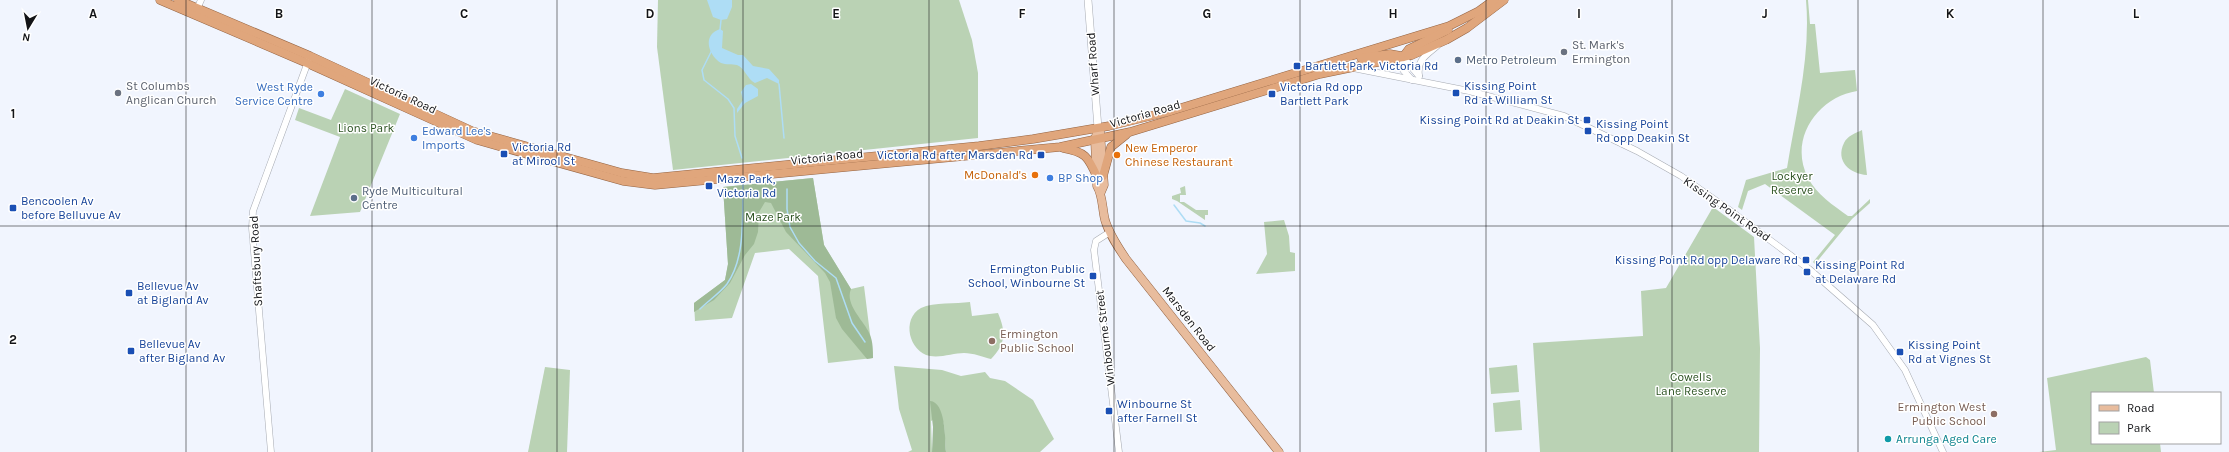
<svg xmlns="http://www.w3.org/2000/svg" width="2229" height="452" viewBox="0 0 2229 452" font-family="Karla,sans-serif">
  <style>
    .green { fill: #bad2b4 }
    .forest { fill: #9eba96 }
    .water { fill: #aeddf5 }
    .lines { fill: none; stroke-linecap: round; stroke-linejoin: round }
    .stream { stroke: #aeddf5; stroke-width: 1.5 }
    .tertiary-casing { stroke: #a6aab2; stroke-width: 7 }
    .secondary-casing { stroke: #a6aab2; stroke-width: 8 }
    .primary-casing { stroke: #946443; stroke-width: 9 }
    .trunk-casing { stroke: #946443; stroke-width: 9 }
    .tertiary { stroke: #fff; stroke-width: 6 }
    .secondary { stroke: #fff; stroke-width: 7 }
    .primary { stroke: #e8bc9d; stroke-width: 8 }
    .trunk { stroke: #e0a67c; stroke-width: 8 }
    .grid { fill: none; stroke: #131417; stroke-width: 1; stroke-opacity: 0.55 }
    .worship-dot { fill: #6b7280; stroke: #fff; stroke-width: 1.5 }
    .service-dot { fill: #5c6f8a; stroke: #fff; stroke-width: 1.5 }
    .transit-dot { fill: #1a4fb4; stroke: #fff; stroke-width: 1.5 }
    .shop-dot { fill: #3f7fe0; stroke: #fff; stroke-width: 1.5 }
    .food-dot { fill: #e8710a; stroke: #fff; stroke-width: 1.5 }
    .education-dot { fill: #8d6e63; stroke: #fff; stroke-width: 1.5 }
    .culture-dot { fill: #0f9aa8; stroke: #fff; stroke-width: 1.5 }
    .labels { text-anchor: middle; stroke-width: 3; stroke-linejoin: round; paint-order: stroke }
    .worship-label { font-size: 12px; fill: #5b616d; stroke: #fff; text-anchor: start }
    .service-label { font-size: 12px; fill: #4e5e75; stroke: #fff; text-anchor: start }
    .street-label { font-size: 12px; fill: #131417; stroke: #fff }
    .transit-label { font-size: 12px; fill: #164399; stroke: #fff; text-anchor: start }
    .shop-label { font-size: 12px; fill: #366cbe; stroke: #fff; text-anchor: start }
    .park-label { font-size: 12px; fill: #2a511f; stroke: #fff }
    .food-label { font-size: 12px; fill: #c56008; stroke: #fff; text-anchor: start }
    .education-label { font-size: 12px; fill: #785e54; stroke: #fff; text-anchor: start }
    .culture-label { font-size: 12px; fill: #0d838f; stroke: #fff; text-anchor: start }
    .grid-label { font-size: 13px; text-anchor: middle; font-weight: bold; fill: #131417; stroke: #fff; stroke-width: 3; stroke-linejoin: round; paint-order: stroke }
  </style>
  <rect width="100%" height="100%" fill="#f1f5fe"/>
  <!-- green -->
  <g class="green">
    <path d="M 658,0 L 959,0 L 972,40 L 978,73 L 978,138 L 673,170 L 657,47 Z"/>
    <path d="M 1806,0 L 1808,0 L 1810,24 L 1815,24 L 1820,73 L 1855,70 L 1857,91 C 1818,97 1788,139 1808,178 C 1817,195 1833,205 1848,216 L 1852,216 L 1870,199 L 1870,203 L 1852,219 L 1815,264 L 1813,262 L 1835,235 L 1765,184 L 1748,191 L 1742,210 L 1738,207 L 1746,180 L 1787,168 C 1796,113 1811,56 1806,0 Z"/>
    <path d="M 345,89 L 400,114 L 360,212 L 310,216 L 340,137 L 295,120 L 299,108 L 331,120 Z"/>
    <path d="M 1862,130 L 1867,175 C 1850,174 1835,161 1844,143 C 1847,136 1856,133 1862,130 Z"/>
    <path d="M 813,178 L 824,245 L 851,289 L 864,286 L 873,358 L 828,363 L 818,276 L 789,249 L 755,253 L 732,318 L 695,321 L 694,303 L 725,280 L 728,264 L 723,187 Z"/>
    <path d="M 1185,186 L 1186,195 L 1180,195 L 1180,202 L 1184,202 L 1196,210 L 1208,210 L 1208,215 L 1205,215 L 1205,220 L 1177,201 L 1172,199 L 1172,196 L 1181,193 L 1180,188 Z"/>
    <path d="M 1713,207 L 1754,237 L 1760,348 L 1759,452 L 1540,452 L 1533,343 L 1643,336 L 1641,291 L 1666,288 Z"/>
    <path d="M 1284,220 L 1289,236 L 1290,252 L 1295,253 L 1295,271 L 1256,274 L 1267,254 L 1264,222 Z"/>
    <path d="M 970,302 L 972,316 L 998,313 C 1006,332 1006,344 991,359 C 983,357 973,353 964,353 C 954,353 941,358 930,356 C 909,352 901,319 921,308 C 934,302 956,304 970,302 Z"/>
    <path d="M 2146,357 L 2150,360 L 2154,393 L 2092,393 L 2092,443 L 2160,443 L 2161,452 L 2039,452 L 2056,450 L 2047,378 Z"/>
    <path d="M 1517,365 L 1519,392 L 1491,394 L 1489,368 Z"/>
    <path d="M 894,366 L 942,370 L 961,376 L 985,372 L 990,378 L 1005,381 L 1033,400 L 1054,439 L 1040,452 L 946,452 L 944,425 L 941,415 L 931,421 L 932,452 L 908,452 L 912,450 L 899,409 Z"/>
    <path d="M 545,367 L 570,370 L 567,452 L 528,452 Z"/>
    <path d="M 1520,400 L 1522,430 L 1495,432 L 1493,403 Z"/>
  </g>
  <!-- forest -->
  <g class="forest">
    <path d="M 813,178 L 824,245 L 851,289 C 844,305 866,323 870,335 C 873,342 873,351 873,358 L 867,359 L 842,329 L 836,318 L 830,282 L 825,273 L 786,232 L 771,203 L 765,202 L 759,212 L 758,232 L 754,244 L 745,255 L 730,283 L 714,300 L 694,312 L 694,303 L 725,280 L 728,264 L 723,187 Z"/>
    <path d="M 930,401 C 946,402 945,439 946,452 L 932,452 L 933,427 Z"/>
  </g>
  <!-- water -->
  <g class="water">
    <path d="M 707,0 L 732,0 L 732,7 L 727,19 L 721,20 L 713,17 Z"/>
    <path d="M 720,29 L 723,31 L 722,48 L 738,55 L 743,55 L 753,66 L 769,69 L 779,80 L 779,84 L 767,78 L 755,83 C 747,79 745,68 737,65 C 732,64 726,65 721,63 C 708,55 702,35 720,29 Z"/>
    <path d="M 751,84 L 758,89 L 758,96 L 745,103 L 737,113 L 737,109 L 743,100 L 741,92 L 746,85 Z"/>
  </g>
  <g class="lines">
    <!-- stream -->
    <g class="stream">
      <path d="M 720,30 L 721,20"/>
      <path d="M 712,50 L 702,70 L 704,80 L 728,99 L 734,108 L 735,136 L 742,158"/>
      <path d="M 779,84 L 784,138"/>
      <path d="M 787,189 L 787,209 L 790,227 L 799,243 L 815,261 L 836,278 L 852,323 L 865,342"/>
      <path d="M 1174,205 L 1186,221 L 1200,223 L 1205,226"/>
      <path d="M 700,309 C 708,301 720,293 727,284 C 746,257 742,216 743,184"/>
    </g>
    <!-- tertiary casing -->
    <g class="tertiary-casing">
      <g id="tertiary">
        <path d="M 197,9 L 201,0"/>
        <path d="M 1403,57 L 1419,76"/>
        <path d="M 1403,57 L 1403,70 L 1412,80"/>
        <path d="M 1353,68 L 1469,91 L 1564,116 L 1637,151 L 1681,176 L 1728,209 L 1809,269 L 1873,325 L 1905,370 L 1943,452"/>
        <path d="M 1419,76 C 1417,60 1425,56 1437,46"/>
        <path d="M 1110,232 L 1096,241 L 1094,250 L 1119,452"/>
        <path d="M 271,452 L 252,228 L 253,211 L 309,59"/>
      </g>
    </g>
    <!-- secondary casing -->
    <g class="secondary-casing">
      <path id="secondary" d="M 1088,0 L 1098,128"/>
    </g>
    <!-- primary casing -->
    <g class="primary-casing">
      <g id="primary">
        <path d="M 1098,128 L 1095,140 L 1097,186 C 1103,196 1102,208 1105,220 C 1109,234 1118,247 1126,259 L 1279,452"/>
        <path d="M 1100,132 L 1104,185 L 1101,192"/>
      </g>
    </g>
    <!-- trunk casing -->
    <g class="trunk-casing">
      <g id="trunk">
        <path d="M 160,0 L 307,63 L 477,140 L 623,181 L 655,185 L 1060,147 L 1130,132 L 1320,74 L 1412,55 L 1446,40 L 1467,28 L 1504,0"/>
        <path d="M 178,0 L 310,56 L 472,131 L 622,173 L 653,178 L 979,146 L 1033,139 L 1109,126 L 1171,111 L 1449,26 L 1479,11 L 1494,0"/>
        <path d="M 1403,57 L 1409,49 L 1448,30"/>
        <path d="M 1361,58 L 1390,54 L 1401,56"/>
        <path d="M 1063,148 C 1085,152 1088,156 1097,177"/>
        <path d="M 1103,176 L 1111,147 L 1126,135"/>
      </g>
    </g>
    <!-- tertiary -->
    <use href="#tertiary" class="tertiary"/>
    <!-- secondary -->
    <use href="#secondary" class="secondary"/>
    <!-- primary -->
    <use href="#primary" class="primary"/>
    <!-- trunk -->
    <use href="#trunk" class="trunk"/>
  </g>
  <!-- grid -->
  <path class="grid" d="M 186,0 L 186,452M 372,0 L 372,452M 557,0 L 557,452M 743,0 L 743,452M 929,0 L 929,452M 1114,0 L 1114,452M 1300,0 L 1300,452M 1486,0 L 1486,452M 1672,0 L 1672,452M 1858,0 L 1858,452M 2043,0 L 2043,452M 0,226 L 2229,226"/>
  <!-- markers -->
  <g class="worship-dot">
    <circle cx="1564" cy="52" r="4"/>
    <circle cx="118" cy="93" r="4"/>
  </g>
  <g class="service-dot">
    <circle cx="1458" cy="60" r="4"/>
    <circle cx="354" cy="198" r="4"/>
  </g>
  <g class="transit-dot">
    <rect x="1293" y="62" width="8" height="8" rx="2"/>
    <rect x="1452" y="89" width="8" height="8" rx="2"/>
    <rect x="1268" y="90" width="8" height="8" rx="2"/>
    <rect x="1583" y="116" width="8" height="8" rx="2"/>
    <rect x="1584" y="127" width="8" height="8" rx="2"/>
    <rect x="500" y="150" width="8" height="8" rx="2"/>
    <rect x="1037" y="151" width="8" height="8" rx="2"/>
    <rect x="705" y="182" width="8" height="8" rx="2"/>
    <rect x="9" y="204" width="8" height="8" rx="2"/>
    <rect x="1802" y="256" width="8" height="8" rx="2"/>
    <rect x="1803" y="268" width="8" height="8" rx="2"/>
    <rect x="1089" y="272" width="8" height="8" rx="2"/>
    <rect x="125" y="289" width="8" height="8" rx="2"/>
    <rect x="127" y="347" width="8" height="8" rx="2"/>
    <rect x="1896" y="348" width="8" height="8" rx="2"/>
    <rect x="1105" y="407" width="8" height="8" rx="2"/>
  </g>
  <g class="shop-dot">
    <circle cx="321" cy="94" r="4"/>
    <circle cx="414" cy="138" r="4"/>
    <circle cx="1050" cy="178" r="4"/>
  </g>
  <g class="food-dot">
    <circle cx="1117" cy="155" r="4"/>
    <circle cx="1035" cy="175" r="4"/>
  </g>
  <g class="education-dot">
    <circle cx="992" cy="341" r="4"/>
    <circle cx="1994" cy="414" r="4"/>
  </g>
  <circle class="culture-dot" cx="1888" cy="439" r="4"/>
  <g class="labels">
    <!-- worship labels -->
    <g class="worship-label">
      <text x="1572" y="49">St. Mark's<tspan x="1572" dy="14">Ermington</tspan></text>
      <text x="126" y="90">St Columbs<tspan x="126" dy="14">Anglican Church</tspan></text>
    </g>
    <!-- service labels -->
    <g class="service-label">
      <text x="1466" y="64">Metro Petroleum</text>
      <text x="362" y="195">Ryde Multicultural<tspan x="362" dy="14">Centre</tspan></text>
    </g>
    <!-- street labels -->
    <g class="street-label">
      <text transform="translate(1093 64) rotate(-94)" y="4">Wharf Road</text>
      <text transform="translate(403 95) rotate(25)" y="4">Victoria Road</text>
      <text transform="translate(1145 114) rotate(-16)" y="4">Victoria Road</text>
      <text transform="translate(827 157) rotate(-6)" y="4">Victoria Road</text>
      <text transform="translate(1727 209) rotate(35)" y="4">Kissing Point Road</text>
      <text transform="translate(256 261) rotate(-93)" y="4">Shaftsbury Road</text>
      <text transform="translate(1189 319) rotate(52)" y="4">Marsden Road</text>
      <text transform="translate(1105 338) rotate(-97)" y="4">Winbourne Street</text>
    </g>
    <!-- transit labels -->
    <g class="transit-label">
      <text x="1305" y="70">Bartlett Park, Victoria Rd</text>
      <text x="1464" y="90">Kissing Point<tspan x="1464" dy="14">Rd at William St</tspan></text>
      <text x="1280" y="91">Victoria Rd opp<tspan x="1280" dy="14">Bartlett Park</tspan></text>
      <text x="1579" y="124" text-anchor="end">Kissing Point Rd at Deakin St</text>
      <text x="1596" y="128">Kissing Point<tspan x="1596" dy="14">Rd opp Deakin St</tspan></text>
      <text x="512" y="151">Victoria Rd<tspan x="512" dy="14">at Mirool St</tspan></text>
      <text x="1033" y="159" text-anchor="end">Victoria Rd after Marsden Rd</text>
      <text x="717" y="183">Maze Park,<tspan x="717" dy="14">Victoria Rd</tspan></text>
      <text x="21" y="205">Bencoolen Av<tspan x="21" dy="14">before Belluvue Av</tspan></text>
      <text x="1798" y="264" text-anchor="end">Kissing Point Rd opp Delaware Rd</text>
      <text x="1815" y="269">Kissing Point Rd<tspan x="1815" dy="14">at Delaware Rd</tspan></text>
      <text x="1085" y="273" text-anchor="end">Ermington Public<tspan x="1085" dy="14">School, Winbourne St</tspan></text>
      <text x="137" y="290">Bellevue Av<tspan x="137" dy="14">at Bigland Av</tspan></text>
      <text x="139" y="348">Bellevue Av<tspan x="139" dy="14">after Bigland Av</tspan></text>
      <text x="1908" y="349">Kissing Point<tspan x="1908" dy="14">Rd at Vignes St</tspan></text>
      <text x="1117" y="408">Winbourne St<tspan x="1117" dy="14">after Farnell St</tspan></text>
    </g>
    <!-- shop labels -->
    <g class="shop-label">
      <text x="313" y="91" text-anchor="end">West Ryde<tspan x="313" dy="14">Service Centre</tspan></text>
      <text x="422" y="135">Edward Lee's<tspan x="422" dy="14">Imports</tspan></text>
      <text x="1058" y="182">BP Shop</text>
    </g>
    <!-- park labels -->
    <g class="park-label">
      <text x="366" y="132">Lions Park</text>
      <text x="1792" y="180">Lockyer<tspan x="1792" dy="14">Reserve</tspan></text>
      <text x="773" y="221">Maze Park</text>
      <text x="1691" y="381">Cowells<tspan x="1691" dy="14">Lane Reserve</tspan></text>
    </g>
    <!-- food labels -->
    <g class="food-label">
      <text x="1125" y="152">New Emperor<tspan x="1125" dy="14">Chinese Restaurant</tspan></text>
      <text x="1027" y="179" text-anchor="end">McDonald's</text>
    </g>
    <!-- education labels -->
    <g class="education-label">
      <text x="1000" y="338">Ermington<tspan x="1000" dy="14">Public School</tspan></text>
      <text x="1986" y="411" text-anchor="end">Ermington West<tspan x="1986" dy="14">Public School</tspan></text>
    </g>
    <!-- culture labels -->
    <g class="culture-label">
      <text x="1896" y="443">Arrunga Aged Care</text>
    </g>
  </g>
  <g class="grid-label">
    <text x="93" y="18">A</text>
    <text x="279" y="18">B</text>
    <text x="464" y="18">C</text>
    <text x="650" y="18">D</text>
    <text x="836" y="18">E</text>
    <text x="1022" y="18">F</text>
    <text x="1207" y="18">G</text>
    <text x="1393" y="18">H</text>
    <text x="1579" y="18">I</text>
    <text x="1765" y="18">J</text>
    <text x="1950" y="18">K</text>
    <text x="2136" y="18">L</text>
    <text x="13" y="118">1</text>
    <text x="13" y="344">2</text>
  </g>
  <!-- legend -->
  <rect x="2091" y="392" width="130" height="52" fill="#ffffff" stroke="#a1a1a2"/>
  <rect x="2099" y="405" width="20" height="6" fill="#e8bc9d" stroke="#a1a1a2"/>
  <text x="2127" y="412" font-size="12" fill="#131417">Road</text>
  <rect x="2099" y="422" width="20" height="12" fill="#bad2b4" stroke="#a1a1a2"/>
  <text x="2127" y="432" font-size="12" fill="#131417">Park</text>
  <!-- north arrow -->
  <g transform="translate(28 28) rotate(190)" stroke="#ffffff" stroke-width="3" paint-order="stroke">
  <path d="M0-3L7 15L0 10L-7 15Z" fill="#131417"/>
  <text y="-6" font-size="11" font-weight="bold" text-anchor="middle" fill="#131417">N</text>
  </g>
</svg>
